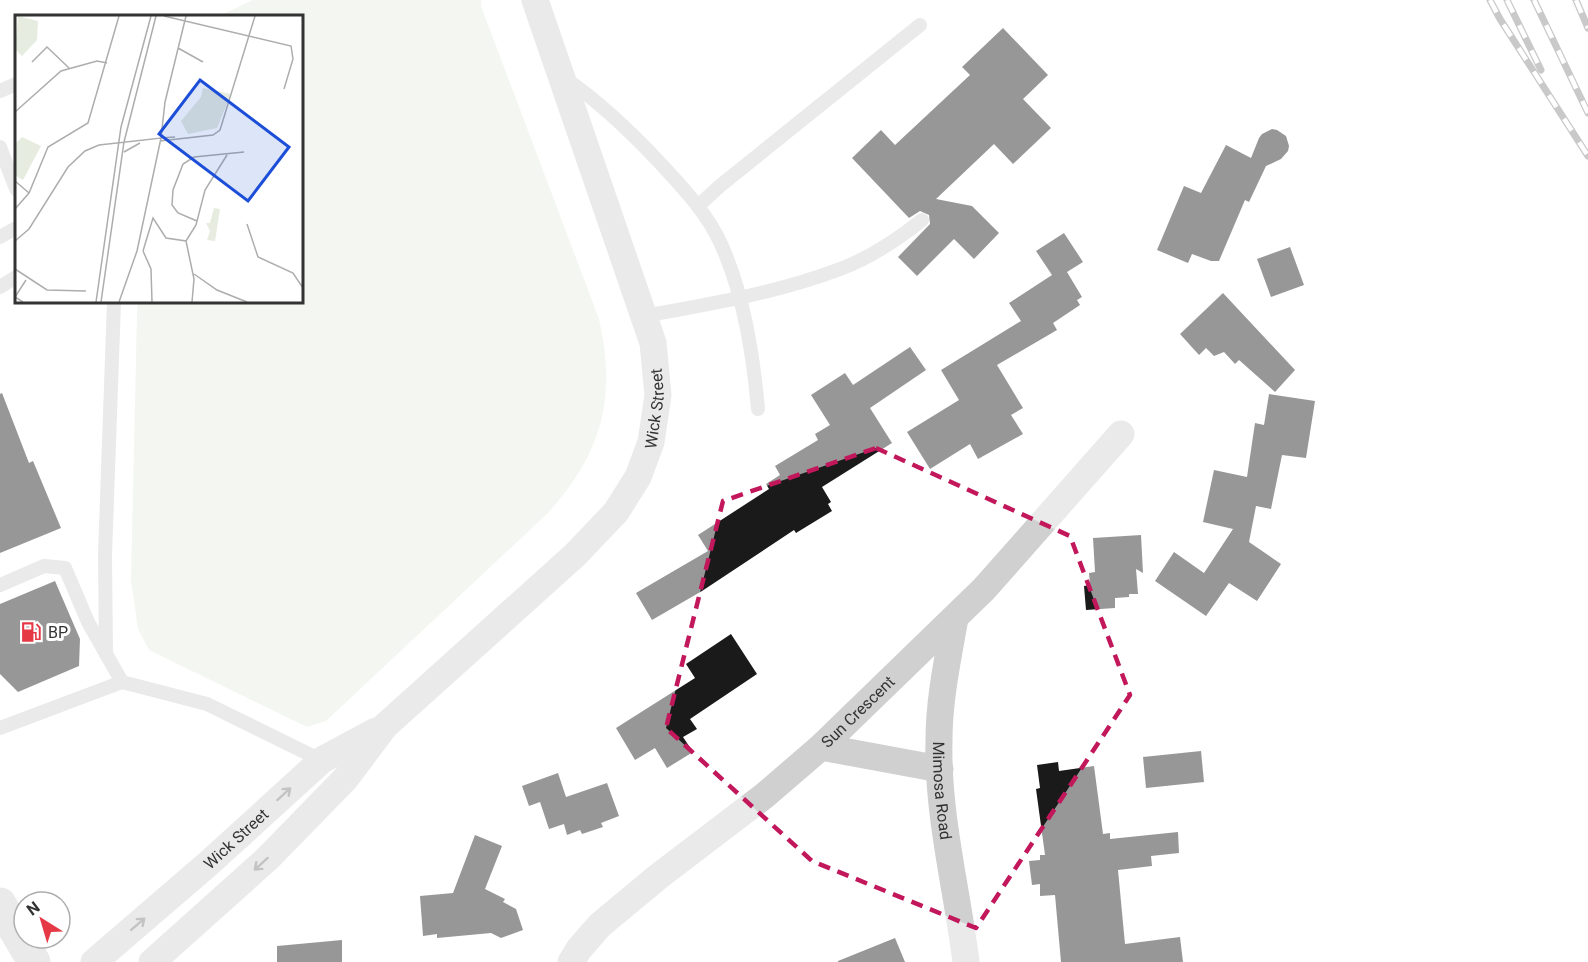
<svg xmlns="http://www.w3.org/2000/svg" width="1588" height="962" viewBox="0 0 1588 962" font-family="Roboto,sans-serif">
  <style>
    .green { fill: #e6ecdf }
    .building { fill: #1a1a1a }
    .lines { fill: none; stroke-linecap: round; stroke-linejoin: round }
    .service { stroke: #d0d0d0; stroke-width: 14 }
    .minor { stroke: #d0d0d0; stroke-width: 27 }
    .tertiary { stroke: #d0d0d0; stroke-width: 33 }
    .rail-casing { stroke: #888; stroke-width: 7 }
    .rail { stroke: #fff; stroke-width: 4.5; stroke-dasharray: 14; stroke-linecap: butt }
    .oneway { stroke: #7a7a7a }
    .marked { fill: none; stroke: #c2185b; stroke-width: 4.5; stroke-dasharray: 12 8; stroke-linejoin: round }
    .labels { text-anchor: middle; stroke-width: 6; stroke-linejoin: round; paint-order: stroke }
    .street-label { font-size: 16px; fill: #333; stroke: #fff }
    .poi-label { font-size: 16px; fill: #333; stroke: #fff; text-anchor: start }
    .inset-road { fill: none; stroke: #adadad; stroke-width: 1.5 }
    .view { fill: #1d4ed8; fill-opacity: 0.15; stroke: #1d4ed8; stroke-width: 3 }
    .inset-edge { fill: none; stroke: #333; stroke-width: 3 }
  </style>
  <rect width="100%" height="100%" fill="#fff"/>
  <!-- green -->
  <path class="green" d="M 253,0 L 481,0 L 481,6 L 599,319 C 617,398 602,453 548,513 L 326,721 L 307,727 L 149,650 L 138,629 L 131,580 L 137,313 L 138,302 L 302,302 L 302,16 L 219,16 Z"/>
  <!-- building -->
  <g class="building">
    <path d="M 1003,28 L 1048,75 L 1023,99 L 1051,128 L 1013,164 L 994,144 L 936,199 L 972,206 L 999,233 L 974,259 L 954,239 L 917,276 L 898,257 L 930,224 L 929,215 L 920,211 L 909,218 L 852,158 L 881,130 L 895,145 L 970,75 L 962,67 Z"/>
    <path d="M 1272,129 L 1277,130 L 1286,136 L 1289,146 L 1288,151 L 1281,159 L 1266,166 L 1249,202 L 1245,200 L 1219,261 L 1211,261 L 1192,254 L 1188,263 L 1157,250 L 1184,186 L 1201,193 L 1226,145 L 1251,158 L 1259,138 L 1262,134 Z"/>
    <path d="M 1064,233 L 1083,262 L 1067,272 L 1082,297 L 1077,300 L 1080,305 L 1053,323 L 1057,330 L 997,365 L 1023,408 L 1011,415 L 1023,434 L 978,459 L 970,444 L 930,469 L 907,432 L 959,400 L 941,370 L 1021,321 L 1009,303 L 1052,275 L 1036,251 Z"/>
    <path d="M 1290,247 L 1304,285 L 1271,297 L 1257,259 Z"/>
    <path d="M 1223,293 L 1295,370 L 1275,392 L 1239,360 L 1235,364 L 1224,352 L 1214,356 L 1206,348 L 1199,355 L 1180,334 Z"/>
    <path d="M 910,347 L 926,370 L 870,408 L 892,443 L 822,487 L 831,502 L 828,504 L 832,511 L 796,533 L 794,530 L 702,591 L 652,620 L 636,593 L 708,551 L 698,535 L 769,489 L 766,484 L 780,475 L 775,466 L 818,440 L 815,434 L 830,425 L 811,395 L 845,373 L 853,385 Z"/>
    <path d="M 2,393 L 29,463 L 33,461 L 61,528 L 0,553 L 0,394 Z"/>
    <path d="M 1269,394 L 1315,401 L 1306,458 L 1282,455 L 1271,509 L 1256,506 L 1249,542 L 1281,564 L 1257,601 L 1229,583 L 1206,616 L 1155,581 L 1174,552 L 1204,573 L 1233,529 L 1203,522 L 1214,470 L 1247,477 L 1255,423 L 1264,425 Z"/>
    <path d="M 1141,535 L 1143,573 L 1136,569 L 1138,594 L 1129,594 L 1129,597 L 1115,598 L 1115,608 L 1086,610 L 1084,586 L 1090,585 L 1089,573 L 1095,572 L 1093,538 Z"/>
    <path d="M 55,581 L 80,639 L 79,666 L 18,692 L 0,674 L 0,604 Z"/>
    <path d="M 731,634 L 757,674 L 690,719 L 697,729 L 683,737 L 693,752 L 667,768 L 655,748 L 635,760 L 616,728 L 695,678 L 686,664 Z"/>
    <path d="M 1201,751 L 1204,782 L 1146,788 L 1143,757 Z"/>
    <path d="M 1058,762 L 1059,771 L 1094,766 L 1103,834 L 1110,833 L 1110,839 L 1178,832 L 1179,853 L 1151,856 L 1152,866 L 1118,870 L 1125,944 L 1180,937 L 1183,962 L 1061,962 L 1055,895 L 1040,896 L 1040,884 L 1032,885 L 1029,861 L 1040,860 L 1040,855 L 1045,855 L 1036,789 L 1040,788 L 1037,765 Z"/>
    <path d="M 558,773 L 566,797 L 607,783 L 619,816 L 601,823 L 603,827 L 582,834 L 580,830 L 567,835 L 564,824 L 549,829 L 540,802 L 529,806 L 522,786 Z"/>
    <path d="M 475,835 L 502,846 L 485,889 L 505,899 L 503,902 L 516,909 L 523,930 L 501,938 L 491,933 L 437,938 L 437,934 L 423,936 L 420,896 L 453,893 Z"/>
    <path d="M 895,938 L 905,962 L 838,962 L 838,961 Z"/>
    <path d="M 342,940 L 342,962 L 277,962 L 277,946 Z"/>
  </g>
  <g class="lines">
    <!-- service -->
    <g class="service">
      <path d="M 566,79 C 601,103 632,133 661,164 C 684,189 707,213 721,244 C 744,295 753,354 758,409"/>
      <path d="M 0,91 L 16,84"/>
      <path d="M 0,147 L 16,189"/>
      <path d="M 698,206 L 721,185 L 920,25"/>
      <path d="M 0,237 L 16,228"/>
      <path d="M 0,287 L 16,277"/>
      <path d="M 644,316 C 710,304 777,293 840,269 C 870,258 897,240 922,220"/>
      <path d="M 0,585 L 44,566 L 65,568 L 88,622 L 122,682"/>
      <path d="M 106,654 L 105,555 L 114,302"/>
      <path d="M 0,728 L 122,682 L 207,704 L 325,762"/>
    </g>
    <!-- minor -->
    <g class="minor">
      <path id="s1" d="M 955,618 C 948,658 939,699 939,740 C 937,814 957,889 966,962"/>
      <path d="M 821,747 L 940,769"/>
      <path id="s2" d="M 94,962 L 209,863 L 322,760 L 376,731"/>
      <path id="s3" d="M 152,962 L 268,858 L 346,778 L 385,726 L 575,555 L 616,512 L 638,477 L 651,442 L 658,395 L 653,343 L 535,0"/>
      <path id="s4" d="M 571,962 L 579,949 L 600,925 L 659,876 L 764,796 L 821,747 L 984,589 L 1121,434"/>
    </g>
    <!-- tertiary -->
    <path class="tertiary" d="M 0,904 L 34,962"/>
    <!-- rail casing -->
    <g class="rail-casing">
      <g id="rail">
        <path d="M 1490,0 L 1500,19 L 1588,156"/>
        <path d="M 1507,0 L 1541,70"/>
        <path d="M 1534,0 L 1588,113"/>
        <path d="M 1576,0 L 1588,28"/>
      </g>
    </g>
    <!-- rail -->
    <use href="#rail" class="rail"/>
  </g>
  <!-- one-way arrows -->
  <defs><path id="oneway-shaft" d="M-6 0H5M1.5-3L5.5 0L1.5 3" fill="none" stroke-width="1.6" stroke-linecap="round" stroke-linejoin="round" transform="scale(1.5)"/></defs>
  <g class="oneway">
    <use href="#oneway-shaft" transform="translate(284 794) rotate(-42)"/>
    <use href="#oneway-shaft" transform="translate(261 864) rotate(138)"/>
    <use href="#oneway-shaft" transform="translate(138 924) rotate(-41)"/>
  </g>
  <!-- marked area -->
  <path d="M0 0H1588V962H0ZM 876,448 L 1070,536 L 1130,695 L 976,928 L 812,861 L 666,728 L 723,501 Z" fill="#fff" fill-opacity=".55" fill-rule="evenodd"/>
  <path class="marked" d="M 876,448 L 1070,536 L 1130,695 L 976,928 L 812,861 L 666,728 L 723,501 Z"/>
  <!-- icons -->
  <defs>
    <g id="fuel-bare" transform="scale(1.62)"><path d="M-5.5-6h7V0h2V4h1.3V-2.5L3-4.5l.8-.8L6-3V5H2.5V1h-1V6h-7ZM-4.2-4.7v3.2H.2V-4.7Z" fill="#e63946" stroke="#fff" stroke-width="2.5" paint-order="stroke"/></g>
  </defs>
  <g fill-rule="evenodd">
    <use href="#fuel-bare" x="31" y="632"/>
  </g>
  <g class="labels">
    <!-- street labels -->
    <g class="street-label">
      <text dy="6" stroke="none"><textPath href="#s3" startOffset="760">Wick Street</textPath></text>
      <text dy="6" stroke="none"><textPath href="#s4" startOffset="382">Sun Crescent</textPath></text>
      <text dy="6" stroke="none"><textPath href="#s1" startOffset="174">Mimosa Road</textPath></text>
      <text dy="6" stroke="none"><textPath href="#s2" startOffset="188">Wick Street</textPath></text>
    </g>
    <!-- poi labels -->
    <g class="poi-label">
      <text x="48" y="638">BP</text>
    </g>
  </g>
  <!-- overview -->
  <g transform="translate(15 15)">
    <rect width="288" height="288" fill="#fff"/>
    <path d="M 3,1 L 23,6 L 22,25 L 7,41 L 0,34 ZM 188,73 L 216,79 L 202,113 L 173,119 L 166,106 L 186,82 ZM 7,122 L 26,131 L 8,165 L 0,160 L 0,129 ZM 199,193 L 205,194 L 200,226 L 192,225 L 195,216 L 191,208 L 195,208 Z" fill="#e6ecdf"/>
    <path class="inset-road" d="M 149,1 L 276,31 L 278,44 L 269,74M 163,33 L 188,47M 17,47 L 32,32 L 54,53M 0,97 L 46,56 L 82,46 L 92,48M 160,122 L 146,123 L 150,87 L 171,1M 145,126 L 198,120 L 205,115 L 240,1M 109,137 L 125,128M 0,166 L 14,178M 0,194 L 14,178 L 33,132 L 73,108 L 104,1M 182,206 L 163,198 L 157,190 L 158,175 L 168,149 L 179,142 L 229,137M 232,209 L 243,242 L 278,258 L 288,273M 0,226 L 14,214 L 53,152 L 70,136 L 84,130 L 146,123 L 122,236 L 104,287M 171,226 L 181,210 L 190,175 L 212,140M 128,236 L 138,203 L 151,223 L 171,226 L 179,264 L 177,287M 128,236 L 136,254 L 137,287M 0,254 L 32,275 L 71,276M 179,259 L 202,275 L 232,287M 8,287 L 0,282 L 11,265M 81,287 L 106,112 L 136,1M 86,287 L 109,127 L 141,1"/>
    <path class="view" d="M 185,65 L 274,132 L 233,186 L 144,119 Z"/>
    <rect width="288" height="288" class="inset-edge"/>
  </g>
  <!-- north arrow -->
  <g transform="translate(42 920) rotate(323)"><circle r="28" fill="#ffffff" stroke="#adadad" stroke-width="1.5"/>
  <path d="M0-4.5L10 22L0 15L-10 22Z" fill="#e63946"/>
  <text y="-9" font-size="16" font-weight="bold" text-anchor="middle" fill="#333333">N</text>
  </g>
</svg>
